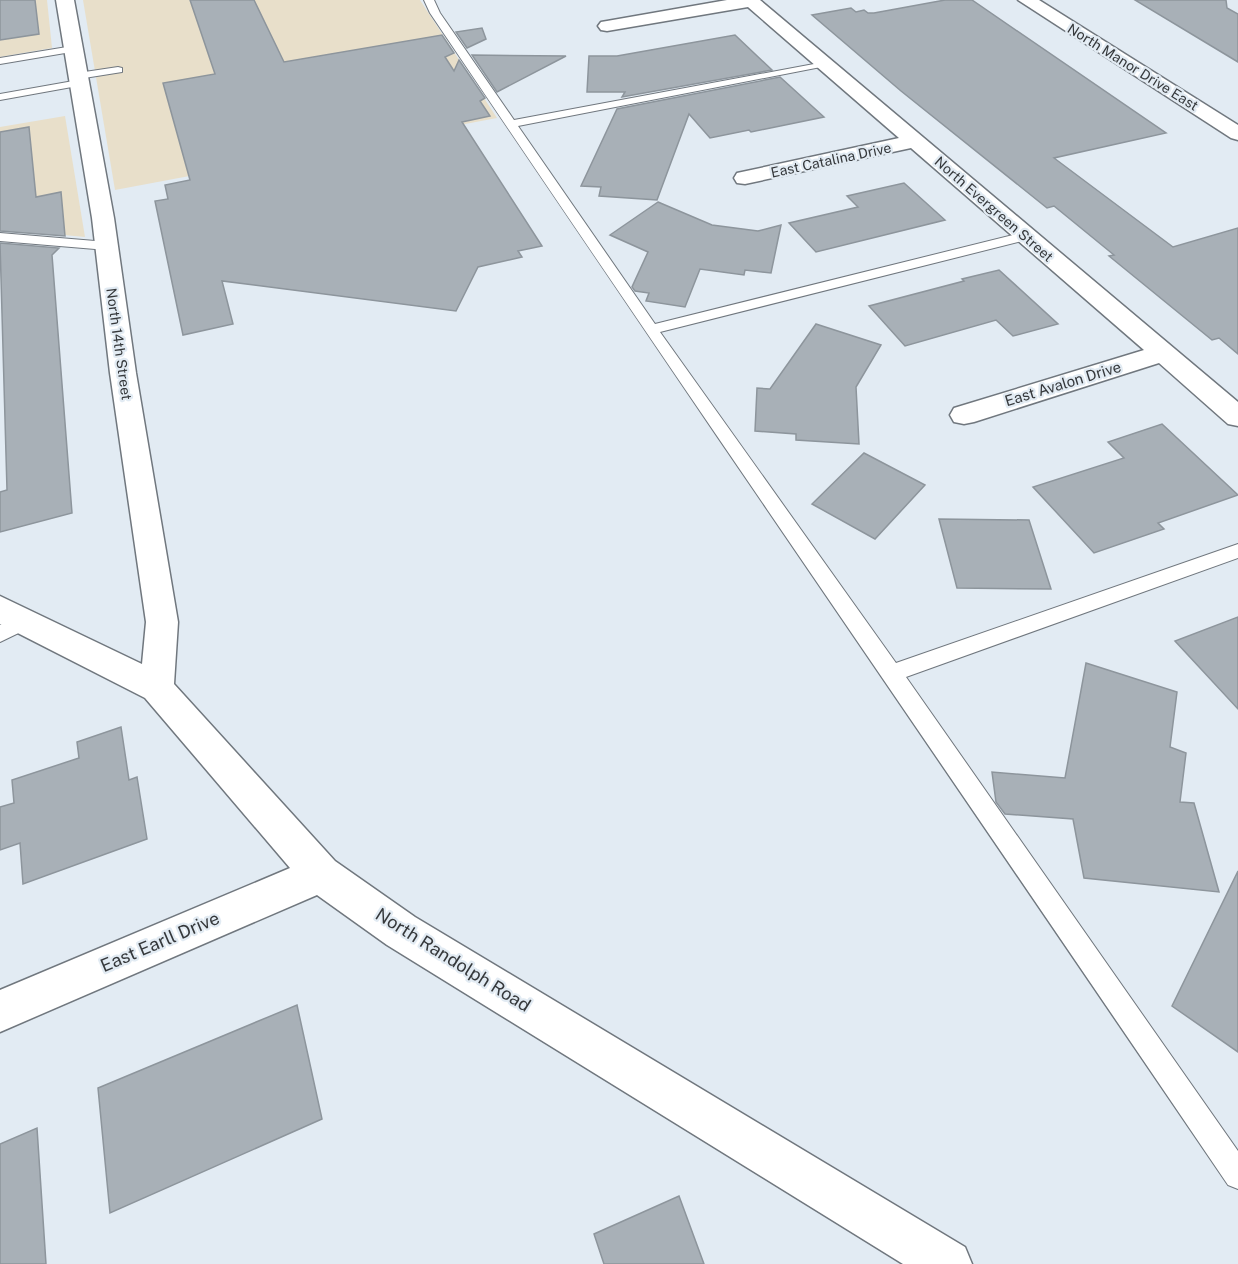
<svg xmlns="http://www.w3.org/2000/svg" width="1238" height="1264" viewBox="0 0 1238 1264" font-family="'Public Sans',sans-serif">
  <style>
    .commercial { fill: #e8dfca }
    .building { fill: #a8b0b7; stroke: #8d959c; stroke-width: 1.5 }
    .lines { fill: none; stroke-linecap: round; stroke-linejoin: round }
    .service-casing { stroke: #70777e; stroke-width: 2 }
    .minor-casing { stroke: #70777e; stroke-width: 3 }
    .service { fill: #fff; fill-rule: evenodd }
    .minor { fill: #fff; fill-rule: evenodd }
    .labels { text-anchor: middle; stroke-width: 4.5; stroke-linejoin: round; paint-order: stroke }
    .far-street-label { font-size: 14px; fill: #35383b; stroke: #e2ebf3 }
    .street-label { font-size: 15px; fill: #35383b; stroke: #e2ebf3 }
    .near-street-label { font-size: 18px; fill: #35383b; stroke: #e2ebf3 }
  </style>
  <rect width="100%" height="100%" fill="#e2ebf3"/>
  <!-- commercial -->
  <g class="commercial">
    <path d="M 0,0 L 47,0 L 52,48 L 0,57 Z"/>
    <path d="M 83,0 L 420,0 L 497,118 L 115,190 Z"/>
    <path d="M 65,116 L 85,237 L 0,229 L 0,127 Z"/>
  </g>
  <!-- building -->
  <g class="building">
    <path d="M 0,0 L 35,0 L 39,34 L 0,40 Z"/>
    <path d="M 190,0 L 254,0 L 284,62 L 442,35 L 454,53 L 445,57 L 454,71 L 459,60 L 485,98 L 480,101 L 490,116 L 462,122 L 542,246 L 518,251 L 522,257 L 478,267 L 456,311 L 222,281 L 233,324 L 183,335 L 155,201 L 168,199 L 165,185 L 190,180 L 163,83 L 215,74 Z"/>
    <path d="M 945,0 L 972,0 L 1166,133 L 1054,158 L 1173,247 L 1238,228 L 1238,354 L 1219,338 L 1212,340 L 1109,256 L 1114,255 L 1054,206 L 1047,208 L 901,91 L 812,15 L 851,8 L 856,12 L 864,10 L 868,13 L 874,13 Z"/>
    <path d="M 1135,0 L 1226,0 L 1227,8 L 1238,14 L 1238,62 Z"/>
    <path d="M 482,28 L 486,39 L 467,48 L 456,32 Z"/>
    <path d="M 735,35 L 772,70 L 622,97 L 625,92 L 587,92 L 589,56 L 617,56 Z"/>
    <path d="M 472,55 L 566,56 L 497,92 Z"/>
    <path d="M 780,77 L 824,117 L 751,132 L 749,130 L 710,138 L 689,114 L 657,200 L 599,196 L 601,187 L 581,186 L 617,109 Z"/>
    <path d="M 29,127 L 36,197 L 61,192 L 65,236 L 0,231 L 0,132 Z"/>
    <path d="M 904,183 L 945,220 L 816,252 L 789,223 L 858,207 L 847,196 Z"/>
    <path d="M 658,202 L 712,225 L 758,231 L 781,225 L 771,273 L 745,270 L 744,275 L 700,269 L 685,307 L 646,301 L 649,293 L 635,291 L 632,287 L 648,252 L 610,235 Z"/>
    <path d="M 0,243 L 59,248 L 52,255 L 72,513 L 0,532 L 0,492 L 7,490 Z"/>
    <path d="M 999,270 L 1058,324 L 1013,336 L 996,320 L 905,346 L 869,306 L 964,281 L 962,279 Z"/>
    <path d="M 816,324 L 881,345 L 856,387 L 859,444 L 796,440 L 796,434 L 755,431 L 757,388 L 770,389 Z"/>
    <path d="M 1162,424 L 1238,495 L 1158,523 L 1164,529 L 1094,553 L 1033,487 L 1124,458 L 1108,442 Z"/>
    <path d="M 864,453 L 925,485 L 875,539 L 812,504 Z"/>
    <path d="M 939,519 L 1029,520 L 1051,589 L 957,588 Z"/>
    <path d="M 1238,617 L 1238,709 L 1175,641 Z"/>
    <path d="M 1086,663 L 1177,692 L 1170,747 L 1186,753 L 1180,802 L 1194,803 L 1219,892 L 1084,878 L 1073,819 L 1005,814 L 996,802 L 992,772 L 1065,778 Z"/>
    <path d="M 121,727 L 129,780 L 137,777 L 147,839 L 23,884 L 20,843 L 0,850 L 0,807 L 14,803 L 12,780 L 79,758 L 77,742 Z"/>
    <path d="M 1238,871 L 1238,1052 L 1172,1006 Z"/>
    <path d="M 297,1005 L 322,1119 L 110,1213 L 98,1088 Z"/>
    <path d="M 37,1128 L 46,1264 L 0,1264 L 0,1144 Z"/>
    <path d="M 679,1196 L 704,1264 L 604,1264 L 594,1234 Z"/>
  </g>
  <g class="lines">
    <!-- service casing -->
    <g class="service-casing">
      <g id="service">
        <path d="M 424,0 L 434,0 L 440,13 L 514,120 L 830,61 L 831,63 L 826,66 L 518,126 L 655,324 L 1025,232 L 1032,236 L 1030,239 L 660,332 L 896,663 L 1238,544 L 1238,558 L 906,677 L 1238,1151 L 1238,1189 L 1228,1185 C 963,794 694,405 430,13 Z"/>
        <path d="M 73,46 L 78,49 L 77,51 L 0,64 L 0,58 Z"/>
        <path d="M 118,67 L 122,68 L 122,72 L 78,79 L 72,76 L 78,73 Z"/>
        <path d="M 79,80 L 83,81 L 83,85 L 0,100 L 0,94 Z"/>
        <path d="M 0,233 L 107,242 L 114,246 L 107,250 L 0,241 Z"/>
        <path d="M 24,614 L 31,617 L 34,622 L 31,627 L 0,642 L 0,625 Z"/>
      </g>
    </g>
    <!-- minor casing -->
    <g class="minor-casing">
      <g id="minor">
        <path d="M 56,0 L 74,0 L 114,218 L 136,373 L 178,622 L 174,684 L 335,861 L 415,917 L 965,1247 L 972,1264 L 903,1264 L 387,945 L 317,895 L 0,1032 L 0,990 L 290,868 L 145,698 L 0,624 L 0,596 L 142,664 L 146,622 L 110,373 L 92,218 Z"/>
        <path d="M 727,0 L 760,0 L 1238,402 L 1238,426 L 1228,424 L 1159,363 L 974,422 L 964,424 L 954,422 L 950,415 L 954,408 L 1144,350 L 911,148 L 745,184 L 737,183 L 734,178 L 737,173 L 899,138 L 748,7 L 607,31 L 601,30 L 598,26 L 601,22 L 607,21 Z"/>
        <path d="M 1018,0 L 1039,0 L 1238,125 L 1238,140 L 1231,138 Z"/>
      </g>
    </g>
    <!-- service -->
    <use href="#service" class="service"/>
    <!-- minor -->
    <use href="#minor" class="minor"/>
  </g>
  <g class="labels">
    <!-- far-street labels -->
    <g class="far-street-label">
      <text transform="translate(1133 67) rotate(32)" y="5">North Manor Drive East</text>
      <text transform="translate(831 160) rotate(-12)" y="5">East Catalina Drive</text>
      <text transform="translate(994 209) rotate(41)" y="5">North Evergreen Street</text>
      <text transform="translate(119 344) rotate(82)" y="5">North 14th Street</text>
    </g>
    <!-- street labels -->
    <g class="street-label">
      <text transform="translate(1063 384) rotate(-17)" y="5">East Avalon Drive</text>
    </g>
    <!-- near-street labels -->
    <g class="near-street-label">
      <text transform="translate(160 942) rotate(-23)" y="6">East Earll Drive</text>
      <text transform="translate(453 960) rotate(32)" y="6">North Randolph Road</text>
    </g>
  </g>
</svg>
